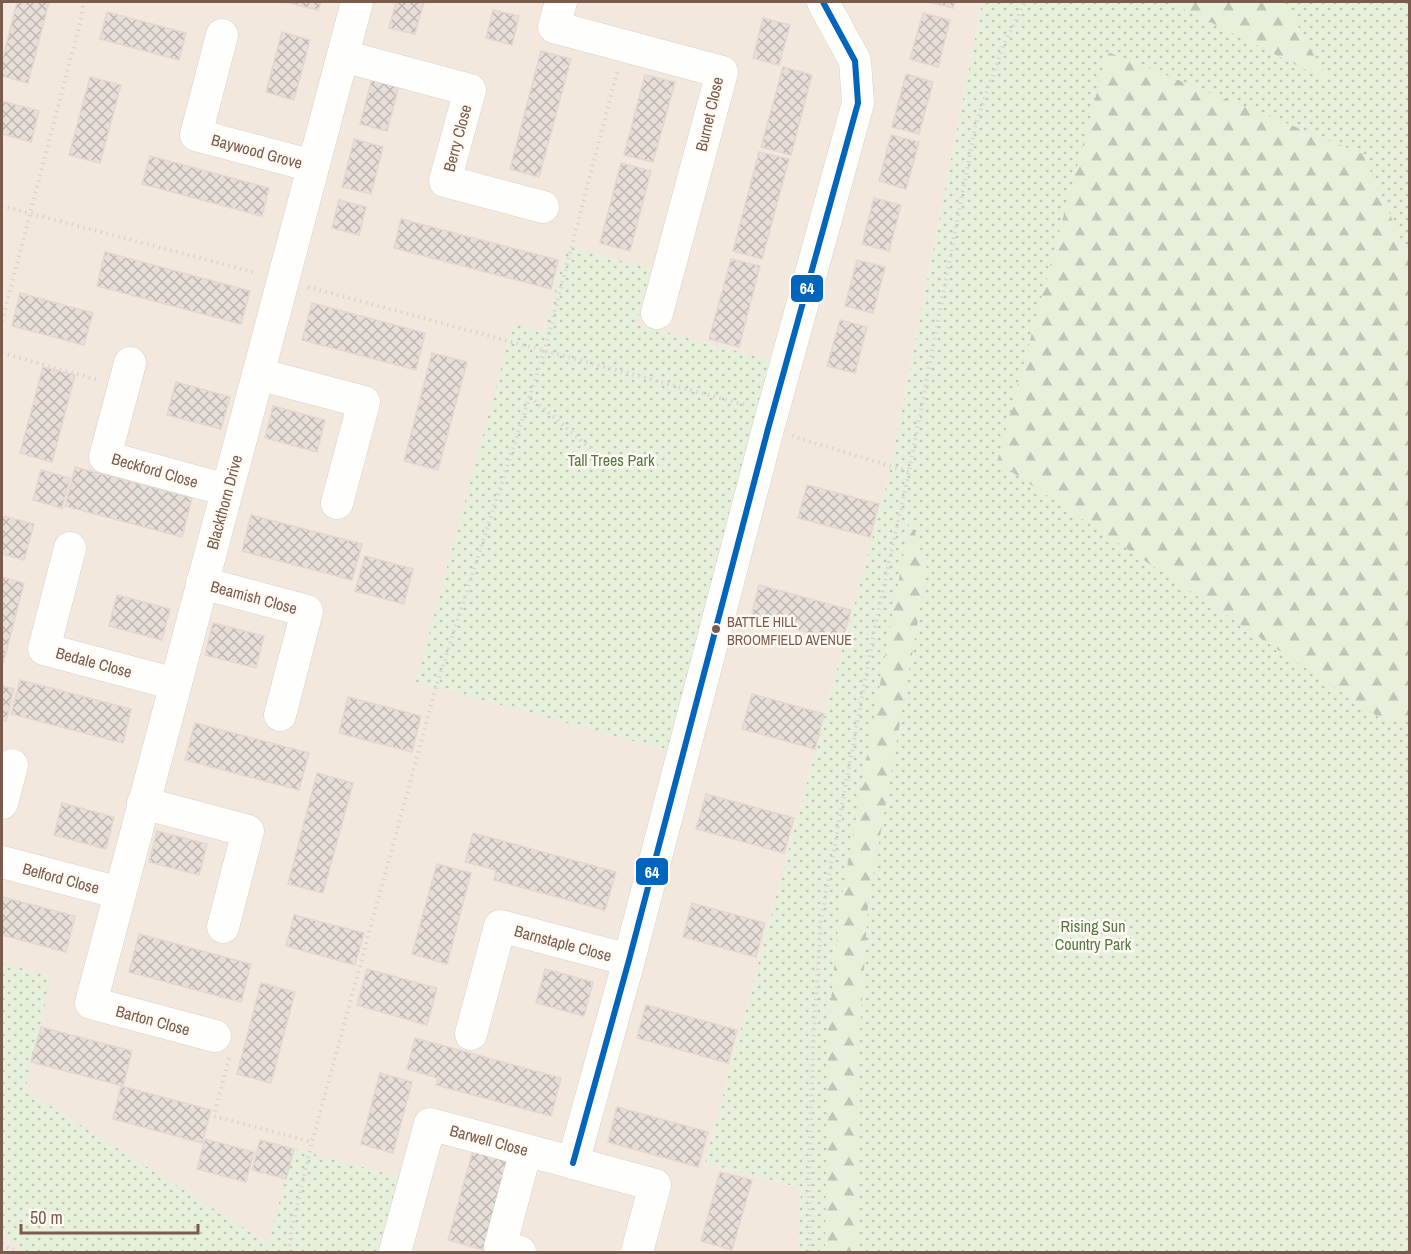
<svg xmlns="http://www.w3.org/2000/svg" width="1411" height="1254" viewBox="0 0 1411 1254" font-family="'Archivo Narrow',sans-serif">
  <style>
    .residential { fill: #f2e8de }
    .grass { fill: url(#grass-dots) }
    .forest { fill: url(#forest-firs) }
    .building { fill: url(#building-cross-hatch); stroke: #e2d8d2; stroke-width: 1.5 }
    .lines { fill: none; stroke-linecap: round; stroke-linejoin: round }
    .minor-casing { stroke: #d7d1cb; stroke-width: 33 }
    .path { stroke: #dcd5d0; stroke-width: 4; stroke-dasharray: 1.5 4.5; stroke-linecap: butt }
    .minor { stroke: #fefefd; stroke-width: 32 }
    .bus-1-casing { stroke: #fffaf3; stroke-width: 10 }
    .bus-1 { stroke: #0065bd; stroke-width: 6 }
    .bus-dot { fill: #7a5c4d; stroke: #fffaf3; stroke-width: 2 }
    .labels { text-anchor: middle; stroke-width: 5; stroke-linejoin: round; paint-order: stroke }
    .bus-label { font-size: 14px; fill: #7a5c4d; stroke: #fffaf3; text-anchor: start }
    .street-label { font-size: 16px; fill: #7a5c4d; stroke: #fffaf3 }
    .park-label { font-size: 16px; fill: #537a41; stroke: #fffaf3 }
    .line-badge { stroke: #fffaf3; stroke-width: 2 }
    .badge-label { font-size: 16px; text-anchor: middle; font-weight: bold; fill: #fff }
  </style>
  <defs>
    <pattern id="grass-dots" width="8" height="8" patternUnits="userSpaceOnUse" patternTransform="scale(1.5)"><rect width="8" height="8" fill="#e7f0db"/><path d="M2 2h.1M6 6h.1" fill="none" stroke="#c0c6b4" stroke-width="1.8" stroke-linecap="round"/></pattern>
    <pattern id="forest-firs" width="22" height="20" patternUnits="userSpaceOnUse" patternTransform="scale(1.5)"><rect width="22" height="20" fill="#e7f0db"/><path d="M5 1l3.5 6h-7zM16 11l3.5 6h-7z" fill="#c0c6b4"/></pattern>
    <pattern id="building-cross-hatch" width="8" height="8" patternUnits="userSpaceOnUse" patternTransform="scale(1.5)"><rect width="8" height="8" fill="#e6ded7"/><path d="M0 0l8 8M0 8l8-8" fill="none" stroke="#bfb7b1"/></pattern>
  </defs>
  <rect width="100%" height="100%" fill="#f9f5f0"/>
  <!-- residential -->
  <path class="residential" d="M 2,2 L 982,2 L 889,475 L 705,1163 L 801,1188 L 798,1252 L 2,1252 Z"/>
  <!-- grass -->
  <g class="grass">
    <path d="M 982,2 L 1409,2 L 1409,1252 L 798,1252 L 801,1188 L 705,1163 L 889,475 Z"/>
    <path d="M 567,246 L 651,269 L 636,324 L 773,361 L 667,750 L 416,682 L 513,324 L 544,332 Z"/>
    <path d="M 2,963 L 50,976 L 41,1027 L 25,1090 L 268,1243 L 294,1149 L 404,1178 L 385,1252 L 23,1252 L 17,1245 L 2,1237 Z"/>
  </g>
  <!-- forest -->
  <g class="forest">
    <path d="M 1170,2 L 1285,2 L 1328,81 Z"/>
    <path d="M 1108,52 L 1363,154 L 1409,257 L 1409,719 L 1386,722 L 997,462 Z"/>
    <path d="M 910,518 L 927,569 L 868,905 L 856,1098 L 859,1252 L 825,1252 L 828,1032 L 840,906 Z"/>
  </g>
  <!-- building -->
  <g class="building">
    <path d="M 17,2 L 49,2 L 28,83 L 2,76 L 2,61 Z"/>
    <path d="M 285,2 L 321,2 L 318,10 Z"/>
    <path d="M 396,2 L 424,2 L 415,34 L 389,28 Z"/>
    <path d="M 929,2 L 955,2 L 953,8 Z"/>
    <path d="M 493,10 L 519,16 L 512,45 L 486,38 Z"/>
    <path d="M 107,12 L 186,33 L 179,60 L 100,39 Z"/>
    <path d="M 923,13 L 950,20 L 938,67 L 910,59 Z"/>
    <path d="M 763,18 L 790,25 L 779,65 L 753,58 Z"/>
    <path d="M 282,32 L 310,40 L 294,100 L 266,92 Z"/>
    <path d="M 541,51 L 571,59 L 539,177 L 510,169 Z"/>
    <path d="M 783,67 L 812,75 L 791,155 L 761,147 Z"/>
    <path d="M 906,74 L 933,82 L 919,134 L 892,127 Z"/>
    <path d="M 645,75 L 675,82 L 653,162 L 624,155 Z"/>
    <path d="M 90,77 L 121,85 L 100,163 L 69,155 Z"/>
    <path d="M 372,79 L 399,86 L 387,131 L 360,124 Z"/>
    <path d="M 2,101 L 39,111 L 31,142 L 2,134 Z"/>
    <path d="M 891,135 L 919,142 L 906,189 L 879,181 Z"/>
    <path d="M 354,139 L 383,147 L 371,194 L 342,187 Z"/>
    <path d="M 759,152 L 789,159 L 762,259 L 733,251 Z"/>
    <path d="M 150,156 L 269,188 L 262,216 L 142,184 Z"/>
    <path d="M 621,163 L 651,171 L 630,251 L 600,243 Z"/>
    <path d="M 874,198 L 901,205 L 889,251 L 862,244 Z"/>
    <path d="M 339,200 L 366,207 L 359,235 L 332,228 Z"/>
    <path d="M 401,219 L 558,260 L 551,289 L 394,248 Z"/>
    <path d="M 105,252 L 250,291 L 241,324 L 97,286 Z"/>
    <path d="M 731,259 L 760,266 L 739,347 L 709,339 Z"/>
    <path d="M 857,260 L 885,267 L 873,313 L 845,306 Z"/>
    <path d="M 20,293 L 93,313 L 84,345 L 12,326 Z"/>
    <path d="M 312,303 L 425,333 L 416,370 L 302,340 Z"/>
    <path d="M 840,320 L 867,327 L 855,373 L 827,366 Z"/>
    <path d="M 432,353 L 467,362 L 438,470 L 404,461 Z"/>
    <path d="M 43,367 L 75,375 L 52,462 L 20,453 Z"/>
    <path d="M 176,382 L 230,397 L 221,429 L 167,415 Z"/>
    <path d="M 273,406 L 325,420 L 317,452 L 265,438 Z"/>
    <path d="M 75,467 L 192,498 L 182,537 L 65,506 Z"/>
    <path d="M 41,470 L 70,478 L 62,508 L 33,500 Z"/>
    <path d="M 807,485 L 879,504 L 870,537 L 798,518 Z"/>
    <path d="M 251,515 L 362,544 L 352,580 L 242,551 Z"/>
    <path d="M 2,516 L 34,524 L 24,560 L 2,554 Z"/>
    <path d="M 365,556 L 413,569 L 404,604 L 355,591 Z"/>
    <path d="M 2,577 L 24,583 L 2,668 Z"/>
    <path d="M 759,585 L 851,610 L 842,642 L 751,617 Z"/>
    <path d="M 117,595 L 170,609 L 162,640 L 109,626 Z"/>
    <path d="M 213,623 L 264,636 L 256,668 L 205,655 Z"/>
    <path d="M 20,680 L 131,709 L 123,743 L 11,714 Z"/>
    <path d="M 2,686 L 14,689 L 6,721 L 2,720 Z"/>
    <path d="M 752,694 L 824,714 L 815,749 L 742,729 Z"/>
    <path d="M 348,697 L 421,716 L 412,752 L 339,733 Z"/>
    <path d="M 195,723 L 309,753 L 299,790 L 185,760 Z"/>
    <path d="M 317,773 L 353,783 L 323,893 L 288,884 Z"/>
    <path d="M 706,794 L 794,818 L 784,853 L 696,829 Z"/>
    <path d="M 62,803 L 114,817 L 106,849 L 54,835 Z"/>
    <path d="M 157,831 L 207,844 L 199,875 L 149,862 Z"/>
    <path d="M 473,833 L 616,872 L 605,910 L 494,880 L 496,870 L 465,862 Z"/>
    <path d="M 437,864 L 471,873 L 447,964 L 412,954 Z"/>
    <path d="M 2,897 L 75,916 L 66,952 L 2,935 Z"/>
    <path d="M 692,903 L 765,923 L 756,957 L 683,937 Z"/>
    <path d="M 294,915 L 364,933 L 355,965 L 286,946 Z"/>
    <path d="M 139,934 L 251,964 L 241,1002 L 129,972 Z"/>
    <path d="M 367,969 L 437,988 L 427,1025 L 357,1005 Z"/>
    <path d="M 545,969 L 593,982 L 584,1016 L 536,1003 Z"/>
    <path d="M 261,983 L 295,992 L 271,1083 L 237,1074 Z"/>
    <path d="M 646,1005 L 737,1030 L 728,1063 L 637,1038 Z"/>
    <path d="M 41,1027 L 132,1051 L 123,1086 L 31,1062 Z"/>
    <path d="M 415,1038 L 561,1078 L 551,1116 L 436,1085 L 438,1078 L 407,1069 Z"/>
    <path d="M 380,1073 L 412,1082 L 393,1153 L 361,1144 Z"/>
    <path d="M 121,1086 L 211,1110 L 202,1143 L 113,1119 Z"/>
    <path d="M 617,1107 L 708,1132 L 698,1167 L 608,1142 Z"/>
    <path d="M 205,1139 L 254,1152 L 246,1182 L 197,1169 Z"/>
    <path d="M 260,1140 L 294,1149 L 286,1179 L 252,1170 Z"/>
    <path d="M 473,1150 L 509,1160 L 484,1250 L 448,1240 Z"/>
    <path d="M 720,1172 L 752,1180 L 732,1250 L 701,1241 Z"/>
  </g>
  <g class="lines">
    <!-- minor casing -->
    <g class="minor-casing">
      <g id="minor">
        <path d="M 561,2 L 554,27 L 722,72 L 657,313"/>
        <path d="M 222,35 L 196,135 L 313,166"/>
        <path d="M 343,56 L 470,90 L 445,181 L 543,207"/>
        <path d="M 130,363 L 105,457 L 227,490"/>
        <path d="M 258,374 L 364,402 L 337,503"/>
        <path d="M 70,548 L 44,649 L 175,684"/>
        <path d="M 202,583 L 307,611 L 280,715"/>
        <path d="M 2,803 L 12,765"/>
        <path d="M 143,803 L 248,831 L 223,927"/>
        <path d="M 2,862 L 120,893"/>
        <path d="M 471,1034 L 500,926 L 629,960"/>
        <path d="M 215,1036 L 91,1003 L 357,2"/>
        <path d="M 573,1163 L 629,960 L 768,429 L 858,103 L 855,61 L 823,2"/>
        <path d="M 395,1252 L 430,1124 L 655,1185 L 637,1252"/>
        <path d="M 520,1252 L 500,1247 L 526,1150"/>
      </g>
    </g>
    <!-- path -->
    <g class="path">
      <path d="M 2,206 L 257,273"/>
      <path d="M 308,287 L 746,405"/>
      <path d="M 2,321 L 82,15 L 83,2"/>
      <path d="M 2,353 L 99,380"/>
      <path d="M 530,397 L 594,451"/>
      <path d="M 792,436 L 909,472"/>
      <path d="M 229,1058 L 214,1116 L 312,1142"/>
      <path d="M 2,1244 L 15,1252"/>
      <path d="M 289,1252 L 291,1232 L 312,1142 L 436,687 L 545,349 L 617,72"/>
      <path d="M 810,1252 L 809,1173 L 813,1047 L 821,919 L 875,627 L 909,472 L 976,123 L 1003,46 L 1025,2"/>
    </g>
    <!-- minor -->
    <use href="#minor" class="minor"/>
    <!-- bus-1 casing -->
    <g class="bus-1-casing">
      <path id="bus-1" d="M 573,1163 L 629,960 L 768,429 L 858,103 L 855,61 L 823,2"/>
    </g>
    <!-- bus-1 -->
    <use href="#bus-1" class="bus-1"/>
  </g>
  <!-- markers -->
  <circle class="bus-dot" cx="716" cy="629" r="5"/>
  <g class="labels">
    <!-- bus labels -->
    <g class="bus-label">
      <text x="727" y="627">BATTLE HILL<tspan x="727" dy="18">BROOMFIELD AVENUE</tspan></text>
    </g>
    <!-- street labels -->
    <g class="street-label">
      <text transform="translate(709 114) rotate(-77)" y="6">Burnet Close</text>
      <text transform="translate(457 138) rotate(-75)" y="6">Berry Close</text>
      <text transform="translate(257 151) rotate(15)" y="6">Baywood Grove</text>
      <text transform="translate(155 470) rotate(16)" y="6">Beckford Close</text>
      <text transform="translate(224 502) rotate(-75)" y="6">Blackthorn Drive</text>
      <text transform="translate(254 597) rotate(15)" y="6">Beamish Close</text>
      <text transform="translate(94 662) rotate(15)" y="6">Bedale Close</text>
      <text transform="translate(61 878) rotate(15)" y="6">Belford Close</text>
      <text transform="translate(563 943) rotate(15)" y="6">Barnstaple Close</text>
      <text transform="translate(153 1020) rotate(15)" y="6">Barton Close</text>
      <text transform="translate(489 1140) rotate(15)" y="6">Barwell Close</text>
    </g>
    <!-- park labels -->
    <g class="park-label">
      <text x="611" y="466">Tall Trees Park</text>
      <text x="1093" y="932">Rising Sun<tspan x="1093" dy="18">Country Park</tspan></text>
    </g>
  </g>
  <g class="line-badge">
    <rect x="790" y="274" width="34" height="29" rx="6" fill="#0065bd"/>
    <rect x="635" y="857" width="34" height="29" rx="6" fill="#0065bd"/>
  </g>
  <g class="badge-label">
    <text x="807" y="294">64</text>
    <text x="652" y="878">64</text>
  </g>
  <!-- border -->
  <rect width="1411" height="1254" fill="none" stroke="#7a5c4d" stroke-width="6"/>
  <!-- scale -->
  <path d="M21 1224v9h177v-9" fill="none" stroke="#7a5c4d" stroke-width="3"/>
  <text x="30" y="1224" font-size="18" fill="#7a5c4d" stroke="#fffaf3" stroke-width="4.5" paint-order="stroke">50 m</text>
</svg>
